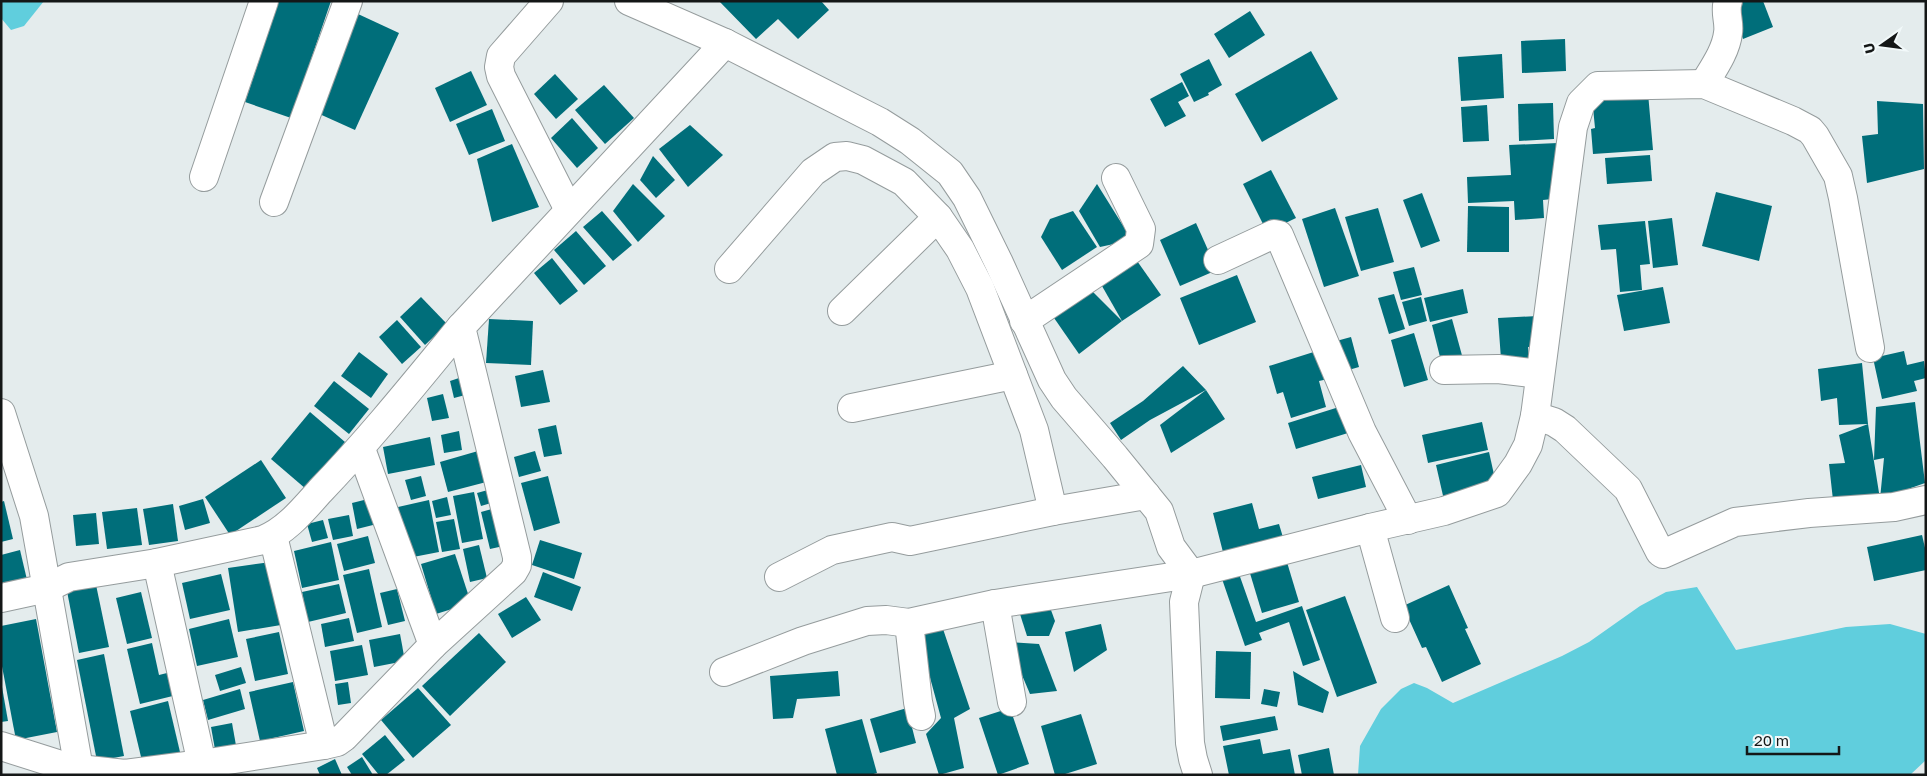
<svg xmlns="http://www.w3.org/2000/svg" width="1927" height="776" viewBox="0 0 1927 776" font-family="'Golos Text',sans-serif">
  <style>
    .green { fill: #60cedd }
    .building { fill: #006e7a }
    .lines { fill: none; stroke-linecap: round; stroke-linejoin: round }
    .minor-casing { stroke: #959c9d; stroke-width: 30 }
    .minor { stroke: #fff; stroke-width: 28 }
  </style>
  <rect width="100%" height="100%" fill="#e4eced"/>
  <!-- green -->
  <g class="green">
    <path d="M 1,1 L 44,1 L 24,26 L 11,30 L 1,18 Z"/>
    <path d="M 1697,587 L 1736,650 L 1846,627 L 1890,624 L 1926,634 L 1926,760 L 1910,775 L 1358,775 L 1360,746 L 1381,709 L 1401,689 L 1414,683 L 1427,688 L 1453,703 L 1562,656 L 1589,642 L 1640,606 L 1666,592 Z"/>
  </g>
  <!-- building -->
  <g class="building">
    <path d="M 279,1 L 331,1 L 291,118 L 245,102 Z"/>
    <path d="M 719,1 L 821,1 L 829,10 L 798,39 L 778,19 L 756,39 Z"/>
    <path d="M 1735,1 L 1763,1 L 1773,27 L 1743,39 L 1729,3 Z"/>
    <path d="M 1250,11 L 1265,35 L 1229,58 L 1214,34 Z"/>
    <path d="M 358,14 L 399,33 L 355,130 L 315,112 Z"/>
    <path d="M 1565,39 L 1566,71 L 1522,73 L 1521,41 Z"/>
    <path d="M 1311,51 L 1338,99 L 1262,142 L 1235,94 Z"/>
    <path d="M 1502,54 L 1504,98 L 1461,101 L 1458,57 Z"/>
    <path d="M 1209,59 L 1222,85 L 1208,93 L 1209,95 L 1194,102 L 1180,74 Z"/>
    <path d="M 471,71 L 487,105 L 450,122 L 435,88 Z"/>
    <path d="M 555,74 L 578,99 L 556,119 L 534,94 Z"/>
    <path d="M 1182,82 L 1189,96 L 1178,102 L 1186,116 L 1165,127 L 1150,99 Z"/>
    <path d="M 604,85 L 634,118 L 605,144 L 575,110 Z"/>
    <path d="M 1648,93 L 1653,150 L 1593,154 L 1591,129 L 1595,128 L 1592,97 Z"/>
    <path d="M 1877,101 L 1923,104 L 1924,169 L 1867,183 L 1862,136 L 1878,134 Z"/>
    <path d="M 1553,103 L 1554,139 L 1519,141 L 1518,104 Z"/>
    <path d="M 1487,105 L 1489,141 L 1463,142 L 1461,107 Z"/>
    <path d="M 492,109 L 505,141 L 469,155 L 456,124 Z"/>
    <path d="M 572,118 L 598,148 L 577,168 L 551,138 Z"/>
    <path d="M 690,125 L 723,155 L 688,187 L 659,149 Z"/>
    <path d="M 1558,143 L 1560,178 L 1552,179 L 1552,199 L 1543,200 L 1544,218 L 1515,220 L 1514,201 L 1468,203 L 1467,177 L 1511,175 L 1509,145 Z"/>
    <path d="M 512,144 L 539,207 L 492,222 L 477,159 Z"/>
    <path d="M 1650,155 L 1652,181 L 1607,184 L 1605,158 Z"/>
    <path d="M 653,156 L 675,180 L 656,198 L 640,180 Z"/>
    <path d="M 1271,170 L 1296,218 L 1267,232 L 1243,184 Z"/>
    <path d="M 633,184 L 665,216 L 638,242 L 613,211 Z"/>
    <path d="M 1097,184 L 1132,240 L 1100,247 L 1079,211 Z"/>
    <path d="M 1716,192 L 1772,206 L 1759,261 L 1702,246 Z"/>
    <path d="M 1422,193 L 1440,241 L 1421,248 L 1403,200 Z"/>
    <path d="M 1468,206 L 1509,207 L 1509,252 L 1467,252 Z"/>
    <path d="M 1335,208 L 1359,276 L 1324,287 L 1302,219 Z"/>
    <path d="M 1378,208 L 1394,262 L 1361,271 L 1345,217 Z"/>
    <path d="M 602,211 L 632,245 L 613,261 L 583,227 Z"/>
    <path d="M 1073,211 L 1097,247 L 1062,270 L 1041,237 L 1050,219 Z"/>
    <path d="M 1672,218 L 1678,265 L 1653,268 L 1648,221 Z"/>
    <path d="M 1645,221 L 1650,264 L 1640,265 L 1642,290 L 1620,292 L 1616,249 L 1601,250 L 1598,225 Z"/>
    <path d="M 1196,223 L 1217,270 L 1180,286 L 1160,240 Z"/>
    <path d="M 576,231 L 606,266 L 584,285 L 554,250 Z"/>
    <path d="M 552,258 L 578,291 L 560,305 L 534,273 Z"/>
    <path d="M 1135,258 L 1161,295 L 1122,321 L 1102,286 Z"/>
    <path d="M 1414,267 L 1422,295 L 1401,300 L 1393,272 Z"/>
    <path d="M 1237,275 L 1256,322 L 1199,345 L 1180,298 Z"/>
    <path d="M 1663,287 L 1670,323 L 1624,331 L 1617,295 Z"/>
    <path d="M 1090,289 L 1122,321 L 1079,354 L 1052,315 Z"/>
    <path d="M 1463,289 L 1468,313 L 1430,322 L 1424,298 Z"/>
    <path d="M 1394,294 L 1405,329 L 1389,334 L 1378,298 Z"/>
    <path d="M 421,297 L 447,324 L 425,345 L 400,317 Z"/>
    <path d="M 1421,297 L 1427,321 L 1409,326 L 1402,302 Z"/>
    <path d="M 1538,316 L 1540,346 L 1528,347 L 1529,358 L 1501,359 L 1498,318 Z"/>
    <path d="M 489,319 L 533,321 L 531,365 L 486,363 Z"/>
    <path d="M 1452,319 L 1463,359 L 1442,365 L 1432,325 Z"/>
    <path d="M 397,320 L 421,347 L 402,364 L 379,337 Z"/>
    <path d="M 1414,333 L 1428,380 L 1404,387 L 1391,340 Z"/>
    <path d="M 1351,337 L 1359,367 L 1338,373 L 1329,343 Z"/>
    <path d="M 1320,350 L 1328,379 L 1319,381 L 1326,407 L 1291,418 L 1283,392 L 1277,394 L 1269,366 Z"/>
    <path d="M 1904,351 L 1907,365 L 1924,361 L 1926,378 L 1914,381 L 1917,391 L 1882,399 L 1873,358 Z"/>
    <path d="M 359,352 L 388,374 L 371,398 L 341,376 Z"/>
    <path d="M 1862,363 L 1868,424 L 1880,499 L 1833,500 L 1829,464 L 1845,463 L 1839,435 L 1868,424 L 1839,425 L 1837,398 L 1821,401 L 1818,369 Z"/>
    <path d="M 1183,366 L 1206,390 L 1150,420 L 1121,440 L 1110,423 L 1143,401 Z"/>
    <path d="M 543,370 L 550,402 L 521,407 L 515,376 Z"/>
    <path d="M 465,376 L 469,394 L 454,398 L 450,381 Z"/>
    <path d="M 334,381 L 369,409 L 349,434 L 314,406 Z"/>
    <path d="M 1206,390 L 1225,419 L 1171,453 L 1160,425 Z"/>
    <path d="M 443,394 L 449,418 L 432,421 L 427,398 Z"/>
    <path d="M 1915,402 L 1925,483 L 1880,499 L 1884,458 L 1874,460 L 1876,407 Z"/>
    <path d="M 1339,407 L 1348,433 L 1296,449 L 1288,423 Z"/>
    <path d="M 310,412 L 345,442 L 306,489 L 271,459 Z"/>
    <path d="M 1482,422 L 1488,450 L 1428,463 L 1422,435 Z"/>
    <path d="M 556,425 L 562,454 L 544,457 L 538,429 Z"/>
    <path d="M 459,431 L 462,450 L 444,453 L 441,435 Z"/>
    <path d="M 430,437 L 435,465 L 388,474 L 383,447 Z"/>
    <path d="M 485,449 L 494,480 L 448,492 L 440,462 Z"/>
    <path d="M 535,451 L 541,471 L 519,477 L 514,457 Z"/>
    <path d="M 1489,452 L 1497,488 L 1444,500 L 1436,465 Z"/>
    <path d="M 261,460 L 286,498 L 230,535 L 205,497 Z"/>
    <path d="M 1361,465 L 1366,487 L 1318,499 L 1312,477 Z"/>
    <path d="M 421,476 L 426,496 L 411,500 L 405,480 Z"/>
    <path d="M 548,476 L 560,523 L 534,531 L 521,483 Z"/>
    <path d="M 495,488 L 498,501 L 481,506 L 477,493 Z"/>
    <path d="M 474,492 L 483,539 L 462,543 L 453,496 Z"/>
    <path d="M 447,497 L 451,515 L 436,518 L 432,501 Z"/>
    <path d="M 372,498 L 377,524 L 357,529 L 352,503 Z"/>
    <path d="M 203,499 L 210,523 L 185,530 L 179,506 Z"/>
    <path d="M 429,500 L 439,552 L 408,558 L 398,507 Z"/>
    <path d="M 4,501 L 13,539 L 1,542 L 1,502 Z"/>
    <path d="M 1252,503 L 1259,529 L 1279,524 L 1285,544 L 1225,560 L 1213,513 Z"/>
    <path d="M 173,504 L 178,541 L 149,545 L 143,509 Z"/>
    <path d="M 499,507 L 508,545 L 490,549 L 481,512 Z"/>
    <path d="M 137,508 L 142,545 L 107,549 L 102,512 Z"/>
    <path d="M 96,513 L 99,544 L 76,546 L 73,515 Z"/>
    <path d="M 349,515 L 353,536 L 333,540 L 328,519 Z"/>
    <path d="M 454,519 L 460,549 L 442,552 L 436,522 Z"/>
    <path d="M 323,520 L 328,538 L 312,542 L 307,524 Z"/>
    <path d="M 1922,535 L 1926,552 L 1926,570 L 1874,581 L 1867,547 Z"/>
    <path d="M 368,536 L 375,563 L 344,571 L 337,544 Z"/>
    <path d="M 540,540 L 582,553 L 574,579 L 532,565 Z"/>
    <path d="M 331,542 L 339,580 L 302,588 L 294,551 Z"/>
    <path d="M 479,545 L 487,578 L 470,582 L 463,549 Z"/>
    <path d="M 20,550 L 28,584 L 1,591 L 1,555 Z"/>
    <path d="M 455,554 L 471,603 L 436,614 L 421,564 Z"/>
    <path d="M 1286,559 L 1299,602 L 1262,613 L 1249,570 Z"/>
    <path d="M 271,562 L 281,625 L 238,632 L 228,568 Z"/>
    <path d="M 369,569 L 382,627 L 357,633 L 343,575 Z"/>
    <path d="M 1238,571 L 1256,622 L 1302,606 L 1320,660 L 1303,666 L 1289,622 L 1259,633 L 1262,640 L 1245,646 L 1221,576 Z"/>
    <path d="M 543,572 L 581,587 L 572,611 L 534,597 Z"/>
    <path d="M 221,574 L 230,610 L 190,619 L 182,583 Z"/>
    <path d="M 95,580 L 109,647 L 79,653 L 66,586 Z"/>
    <path d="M 339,584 L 346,613 L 308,622 L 302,592 Z"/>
    <path d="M 1449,585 L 1468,628 L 1465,629 L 1481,664 L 1442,682 L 1426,647 L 1422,648 L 1403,606 Z"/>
    <path d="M 397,589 L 405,621 L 388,625 L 380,593 Z"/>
    <path d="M 141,592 L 152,638 L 127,644 L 116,598 Z"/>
    <path d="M 1345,596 L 1377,683 L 1337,697 L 1306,610 Z"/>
    <path d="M 526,597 L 541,620 L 512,638 L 498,614 Z"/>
    <path d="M 1048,602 L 1055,621 L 1049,636 L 1027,636 L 1019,611 Z"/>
    <path d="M 349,618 L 354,641 L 325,647 L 321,624 Z"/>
    <path d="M 36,619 L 57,732 L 16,740 L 1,661 L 1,626 Z"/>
    <path d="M 229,619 L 238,657 L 197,666 L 189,629 Z"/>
    <path d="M 1101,624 L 1107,650 L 1074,672 L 1065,632 Z"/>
    <path d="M 942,626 L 970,709 L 954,718 L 964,768 L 939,775 L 926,734 L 941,718 L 919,637 Z"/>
    <path d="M 279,632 L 288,674 L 255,681 L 246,639 Z"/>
    <path d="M 479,633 L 506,662 L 450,716 L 422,686 Z"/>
    <path d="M 400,634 L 405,661 L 374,667 L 369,640 Z"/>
    <path d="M 1008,642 L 1039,644 L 1057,691 L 1030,694 Z"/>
    <path d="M 152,643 L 159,675 L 175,671 L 181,694 L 140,704 L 127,649 Z"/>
    <path d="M 362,645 L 368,675 L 335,681 L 330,651 Z"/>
    <path d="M 1216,651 L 1251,652 L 1250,699 L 1215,698 Z"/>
    <path d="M 104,654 L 124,756 L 97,761 L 77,660 Z"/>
    <path d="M 241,667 L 246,683 L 220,691 L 215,675 Z"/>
    <path d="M 838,671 L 840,696 L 797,699 L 793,718 L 773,719 L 770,676 Z"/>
    <path d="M 1293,671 L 1329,692 L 1323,713 L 1298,705 Z"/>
    <path d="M 293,682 L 304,731 L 260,741 L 249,692 Z"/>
    <path d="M 348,682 L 351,703 L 338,705 L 335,684 Z"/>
    <path d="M 2,687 L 8,721 L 1,722 L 1,688 Z"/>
    <path d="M 418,688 L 451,725 L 413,758 L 381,720 Z"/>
    <path d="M 240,689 L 245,709 L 208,720 L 203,700 Z"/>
    <path d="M 1264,689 L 1280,692 L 1277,707 L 1261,704 Z"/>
    <path d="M 168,701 L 180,752 L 142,761 L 130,711 Z"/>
    <path d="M 907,708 L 916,743 L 880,753 L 870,719 Z"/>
    <path d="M 1010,708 L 1029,764 L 998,775 L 979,718 Z"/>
    <path d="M 1081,714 L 1097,764 L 1062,775 L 1055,775 L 1041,726 Z"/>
    <path d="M 1275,716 L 1278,730 L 1223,741 L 1220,726 Z"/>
    <path d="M 862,719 L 877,773 L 870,775 L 837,775 L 825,729 Z"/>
    <path d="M 232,723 L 237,751 L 216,755 L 211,727 Z"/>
    <path d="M 385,735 L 405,760 L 386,775 L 379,775 L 362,754 Z"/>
    <path d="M 1260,739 L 1263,754 L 1290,749 L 1295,775 L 1229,775 L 1223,746 Z"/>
    <path d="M 1329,748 L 1334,775 L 1302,775 L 1298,755 Z"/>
    <path d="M 362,757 L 373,775 L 352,775 L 347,767 Z"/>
    <path d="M 335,759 L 342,775 L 320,775 L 317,768 Z"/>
  </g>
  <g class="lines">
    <!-- minor casing -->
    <g class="minor-casing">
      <g id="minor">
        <path d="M 549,1 L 501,56 L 499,67 L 501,76 L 569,210"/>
        <path d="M 629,1 L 725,43 L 880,122 L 910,141 L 950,173 L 967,198 L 999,263 L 1052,380 L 1064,398 L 1115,457 L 1159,511 L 1171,547 L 1191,574 L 1184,602 L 1190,743 L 1193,759 L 1198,775"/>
        <path d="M 1704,84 C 1713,69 1726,51 1728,33 C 1730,22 1724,12 1728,1"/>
        <path d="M 204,177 L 264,1"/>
        <path d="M 274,202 L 348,1"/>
        <path d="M 1218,260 L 1274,234 L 1279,235 L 1362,432 L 1408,520"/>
        <path d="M 729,269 L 813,172 L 835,157 L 847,156 L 863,160 L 904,182 L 938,217 L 960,249 L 980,288 L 1034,430 L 1053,511"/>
        <path d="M 842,311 L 938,217"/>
        <path d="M 1024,321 L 1139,244 L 1141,229 L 1116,178"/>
        <path d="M 1444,370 L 1498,369 L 1540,374"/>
        <path d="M 852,408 L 1013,375"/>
        <path d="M 1,413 L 34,516 L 79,769"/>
        <path d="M 1535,416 L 1554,422 L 1565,429 L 1628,489 L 1660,552 L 1663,554 L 1735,522 L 1809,513 L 1894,507 L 1926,500"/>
        <path d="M 361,449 L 433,645"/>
        <path d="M 1370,528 L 1395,618"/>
        <path d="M 273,536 L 324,745"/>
        <path d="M 157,563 L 202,764"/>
        <path d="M 779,577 L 832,550 L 892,537 L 910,541 L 1053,511 L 1146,495"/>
        <path d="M 1,598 L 47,588 L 69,577 L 157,563 L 263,540 C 286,531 303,510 320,491 C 370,439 415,383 461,327"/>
        <path d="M 995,604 L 1012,702"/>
        <path d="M 909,623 L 918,702 L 921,716"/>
        <path d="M 724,672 L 803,641 L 867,621 L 886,620 L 909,623 L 995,604 L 1191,574 L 1370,528 L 1444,511 L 1497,493 L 1518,464 L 1528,445 L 1535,416 L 1573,127 L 1581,103 L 1598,86 L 1704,84 L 1793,121 L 1810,130 L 1815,136 L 1838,176 L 1843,198 L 1870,348"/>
        <path d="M 1,746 L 61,765 L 79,769 L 125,774 L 202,764 L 324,745 L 337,742 L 344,737 L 433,645 L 513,572 L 517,565 L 517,557 L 461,327 L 725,43"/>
      </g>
    </g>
    <!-- minor -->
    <use href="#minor" class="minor"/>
  </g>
  <!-- border -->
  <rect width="1927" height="776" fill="none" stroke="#141717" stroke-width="5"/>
  <!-- north arrow -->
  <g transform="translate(1882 45) rotate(256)" stroke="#f2f9fa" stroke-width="4" paint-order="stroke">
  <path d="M0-4L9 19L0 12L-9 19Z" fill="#141717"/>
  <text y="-8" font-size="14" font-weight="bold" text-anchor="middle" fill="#141717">U</text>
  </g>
  <!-- scale -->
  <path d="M1747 746v8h92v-8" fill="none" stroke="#141717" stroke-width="2.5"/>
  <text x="1754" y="746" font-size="15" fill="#141717" stroke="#f2f9fa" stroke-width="4" paint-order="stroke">20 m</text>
</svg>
